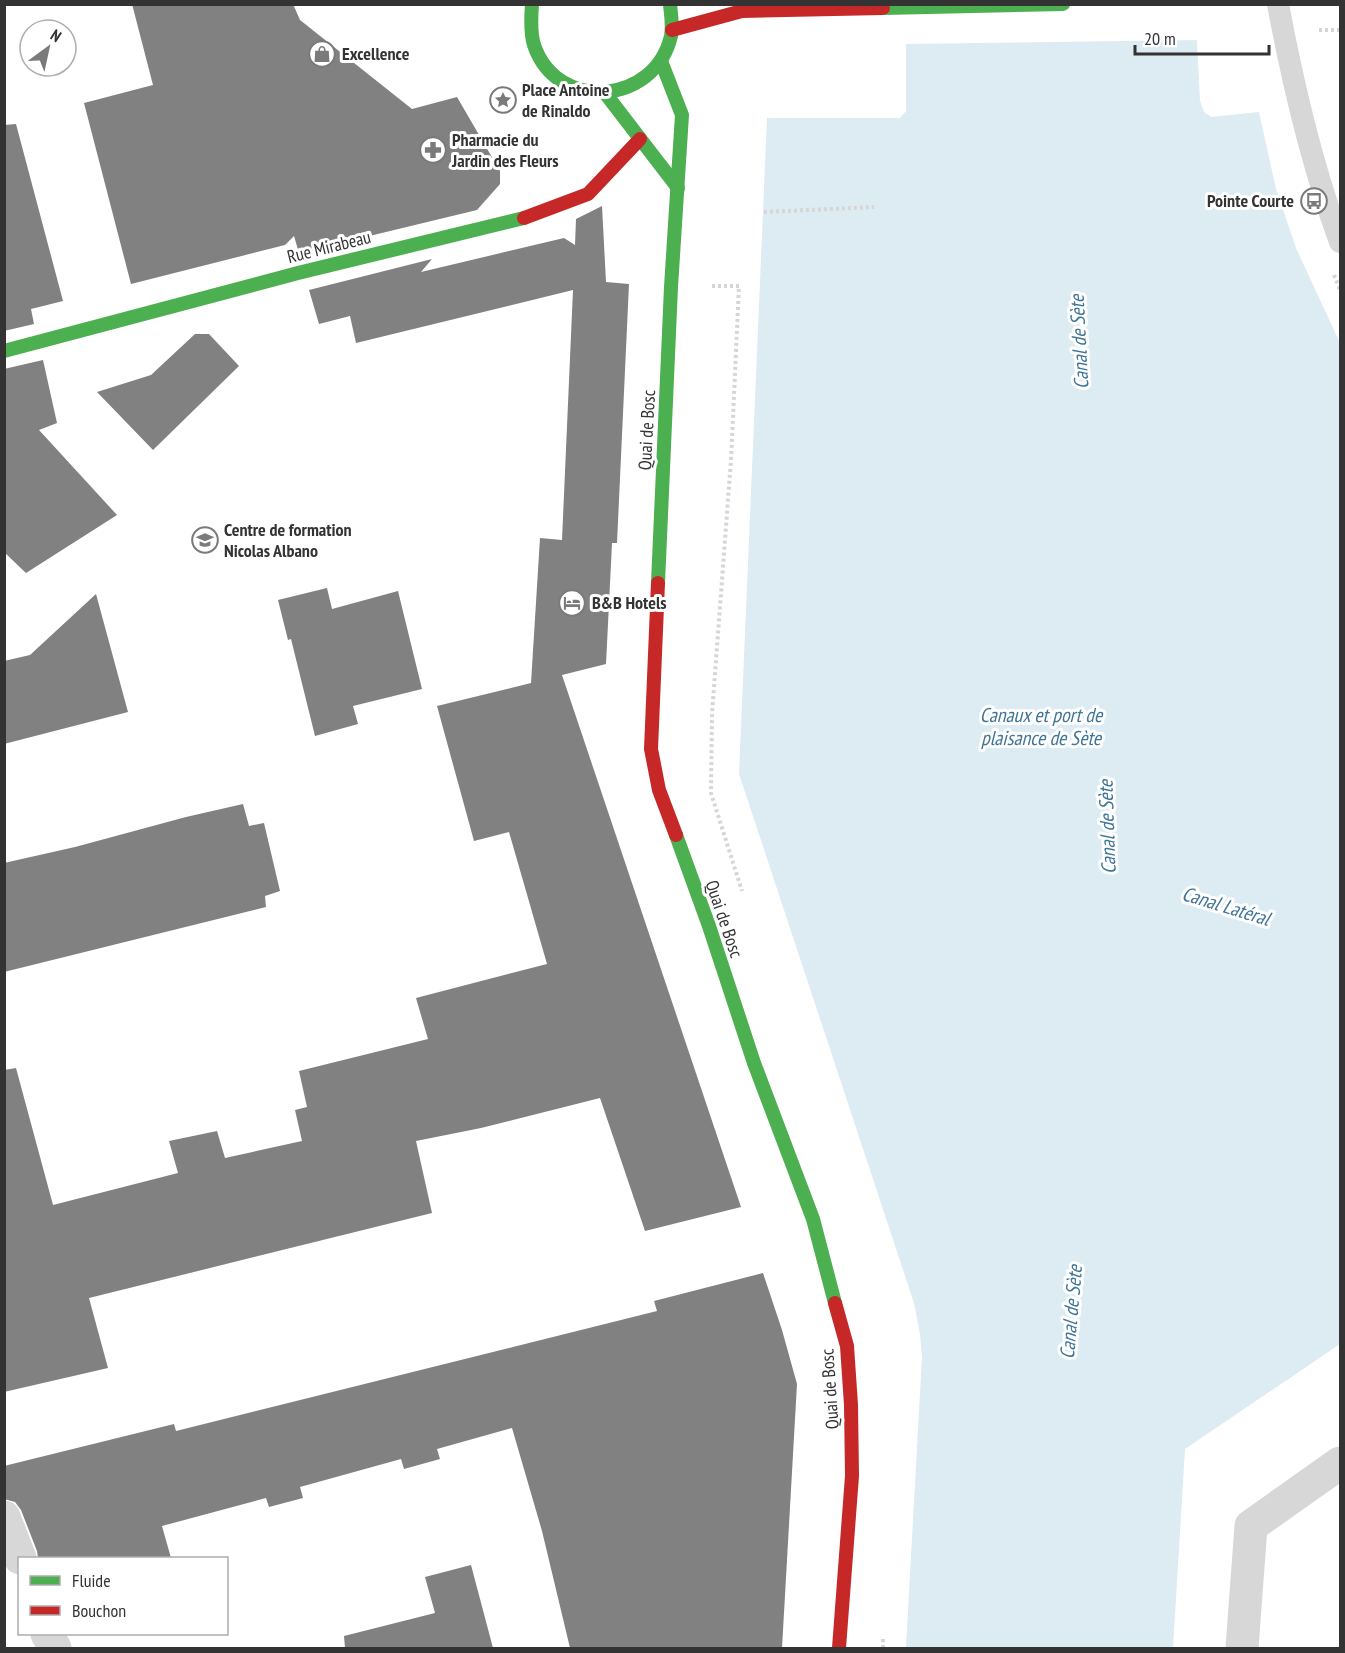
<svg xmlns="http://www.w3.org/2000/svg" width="1345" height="1653" viewBox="0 0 1345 1653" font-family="'PT Sans Narrow',sans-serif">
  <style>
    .water { fill: #ddebf3 }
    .pier { fill: #fff }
    .building { fill: #818181 }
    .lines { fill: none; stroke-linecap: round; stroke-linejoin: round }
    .path { stroke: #d6d6d6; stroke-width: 4; stroke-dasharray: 3 3; stroke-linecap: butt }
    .lane { stroke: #d7d7d7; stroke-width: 22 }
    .street { stroke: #d7d7d7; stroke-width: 33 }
    .fast { stroke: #4caf50; stroke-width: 14 }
    .jam { stroke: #c62828; stroke-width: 14 }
    .labels { text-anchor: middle; stroke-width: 6; stroke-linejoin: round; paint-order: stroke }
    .poi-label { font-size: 18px; font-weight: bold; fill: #333; stroke: #fff; text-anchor: start }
    .street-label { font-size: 18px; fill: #333; stroke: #fff }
    .water-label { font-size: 20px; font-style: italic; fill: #3f7597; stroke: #fff }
  </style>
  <rect width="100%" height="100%" fill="#fff"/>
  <!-- water -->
  <path class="water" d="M 906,5 L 1195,5 L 1200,101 L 1204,112 L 1211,117 L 1259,112 L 1276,189 L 1296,248 L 1340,343 L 1340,1344 L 1185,1449 L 1173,1648 L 906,1648 L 922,1357 L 920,1334 L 914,1303 L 739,774 L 767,118 L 900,118 L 906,111 Z"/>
  <!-- pier -->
  <path class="pier" d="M 903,4 L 1198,4 L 1200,40 L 903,44 Z"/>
  <!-- building -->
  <g class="building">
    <path d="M 132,4 L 293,4 L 300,20 L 412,109 L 457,97 L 500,171 L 500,184 L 477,210 L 299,253 L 294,236 L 285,245 L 131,284 L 84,103 L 153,85 Z"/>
    <path d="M 16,124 L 63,301 L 31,309 L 34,324 L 4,331 L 4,125 Z"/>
    <path d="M 602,206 L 606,282 L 629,284 L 617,543 L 612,543 L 606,664 L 562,675 L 741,1207 L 645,1231 L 600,1098 L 481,1128 L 416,1141 L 432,1213 L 89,1298 L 108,1368 L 4,1392 L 4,1070 L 16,1068 L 53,1205 L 178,1173 L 169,1141 L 217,1131 L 225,1158 L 302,1141 L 295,1110 L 307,1107 L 299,1071 L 428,1039 L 416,998 L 547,964 L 509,832 L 474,841 L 437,706 L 531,683 L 540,538 L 562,540 L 573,290 L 356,343 L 350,316 L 319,324 L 309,290 L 432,259 L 421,272 L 564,238 L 575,245 L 576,219 Z"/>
    <path d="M 195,334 L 209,334 L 239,366 L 153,450 L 97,392 L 151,375 Z"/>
    <path d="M 43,360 L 57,423 L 39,430 L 117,515 L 26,573 L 4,552 L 4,369 Z"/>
    <path d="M 327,588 L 332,609 L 398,591 L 422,689 L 353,706 L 358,724 L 315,736 L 291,639 L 288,640 L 278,600 Z"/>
    <path d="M 96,594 L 128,712 L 4,744 L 4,661 L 30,655 Z"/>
    <path d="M 243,804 L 249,826 L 264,823 L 280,891 L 265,896 L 266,907 L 4,972 L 4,863 L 75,847 L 186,817 Z"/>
    <path d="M 763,1273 L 782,1330 L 797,1384 L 782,1648 L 570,1648 L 542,1531 L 512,1428 L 437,1449 L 440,1459 L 404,1469 L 401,1459 L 300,1487 L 303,1498 L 269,1507 L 266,1498 L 162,1526 L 171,1558 L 38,1558 L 37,1551 L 21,1510 L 15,1502 L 4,1499 L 4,1466 L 174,1424 L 176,1431 L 657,1311 L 654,1301 Z"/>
    <path d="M 471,1565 L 493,1648 L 345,1648 L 344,1636 L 435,1613 L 425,1577 Z"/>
  </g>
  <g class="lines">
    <!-- path -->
    <g class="path">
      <path d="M 1319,30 L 1340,30"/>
      <path d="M 764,212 L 874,207"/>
      <path d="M 1334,275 L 1340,290"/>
      <path d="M 712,286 L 739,286 L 731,460 L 712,714 L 711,793 L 742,891"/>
      <path d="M 883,1648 L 883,1637"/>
    </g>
    <!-- lane -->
    <path class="lane" d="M 1278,4 C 1293,85 1312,165 1340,242"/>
    <!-- street -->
    <g class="street">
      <path d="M 4,1517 L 20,1558"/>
      <path d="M 47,1634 L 55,1648"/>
      <path d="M 1242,1648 L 1251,1526 L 1340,1463"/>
    </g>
    <!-- fast -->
    <g class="fast">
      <path d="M 532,4 C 531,17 530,32 534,45 C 557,113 655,105 671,36 C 673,25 671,15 670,4"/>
      <path d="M 883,8 L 1063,4"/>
      <path d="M 605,93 L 678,188"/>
      <path d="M 4,351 L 298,273 L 524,218"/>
      <path d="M 658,583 L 671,287 L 682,115 L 661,61"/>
      <path d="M 676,835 L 709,926 L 754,1063 L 813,1219 L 835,1303"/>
    </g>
    <!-- jam -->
    <g class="jam">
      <path d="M 672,30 L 742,11 L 883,8"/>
      <path d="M 524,218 L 588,194 L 640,139"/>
      <path d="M 658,583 L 651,749 L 659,790 L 676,835"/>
      <path d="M 835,1303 L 847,1346 L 851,1405 L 852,1476 L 839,1648"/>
    </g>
  </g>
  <!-- icons -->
  <defs>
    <g id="shop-ring" transform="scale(1.35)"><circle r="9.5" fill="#fff" stroke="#7a7a7a" stroke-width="1.5"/><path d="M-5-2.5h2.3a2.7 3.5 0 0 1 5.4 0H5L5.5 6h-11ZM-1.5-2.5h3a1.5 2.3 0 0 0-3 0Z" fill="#7a7a7a"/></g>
    <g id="sight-ring" transform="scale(1.35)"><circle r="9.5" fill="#fff" stroke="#7a7a7a" stroke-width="1.5"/><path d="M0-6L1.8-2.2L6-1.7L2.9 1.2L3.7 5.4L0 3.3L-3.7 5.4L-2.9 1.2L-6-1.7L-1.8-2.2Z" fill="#7a7a7a"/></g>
    <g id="pharmacy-ring" transform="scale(1.35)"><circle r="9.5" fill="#fff" stroke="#7a7a7a" stroke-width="1.5"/><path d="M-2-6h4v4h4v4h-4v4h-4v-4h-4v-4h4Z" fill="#7a7a7a"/></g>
    <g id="bus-ring" transform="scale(1.35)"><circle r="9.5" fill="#fff" stroke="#7a7a7a" stroke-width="1.5"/><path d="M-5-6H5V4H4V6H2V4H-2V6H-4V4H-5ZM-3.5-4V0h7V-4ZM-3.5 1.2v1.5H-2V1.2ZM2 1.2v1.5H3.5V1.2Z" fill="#7a7a7a"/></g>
    <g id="university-ring" transform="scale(1.35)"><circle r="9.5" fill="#fff" stroke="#7a7a7a" stroke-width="1.5"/><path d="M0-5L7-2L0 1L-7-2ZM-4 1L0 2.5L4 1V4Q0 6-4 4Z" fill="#7a7a7a"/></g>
    <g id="hotel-ring" transform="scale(1.35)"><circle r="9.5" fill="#fff" stroke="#7a7a7a" stroke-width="1.5"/><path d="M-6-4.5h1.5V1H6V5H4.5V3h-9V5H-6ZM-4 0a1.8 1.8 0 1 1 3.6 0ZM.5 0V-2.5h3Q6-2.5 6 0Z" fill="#7a7a7a"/></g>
  </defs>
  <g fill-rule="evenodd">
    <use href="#shop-ring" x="322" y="54"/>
    <use href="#sight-ring" x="503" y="100"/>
    <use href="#pharmacy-ring" x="433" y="150"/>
    <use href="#bus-ring" x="1314" y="201"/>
    <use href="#university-ring" x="205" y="540"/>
    <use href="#hotel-ring" x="572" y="603"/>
  </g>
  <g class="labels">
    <!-- poi labels -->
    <g class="poi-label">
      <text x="342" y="60">Excellence</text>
      <text x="522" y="96">Place Antoine<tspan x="522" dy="21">de Rinaldo</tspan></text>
      <text x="452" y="146">Pharmacie du<tspan x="452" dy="21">Jardin des Fleurs</tspan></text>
      <text x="1294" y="207" text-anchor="end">Pointe Courte</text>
      <text x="224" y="536">Centre de formation<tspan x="224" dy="21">Nicolas Albano</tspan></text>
      <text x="592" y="609">B&amp;B Hotels</text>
    </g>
    <!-- street labels -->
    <g class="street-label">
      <text transform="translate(329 247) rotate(-14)" y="6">Rue Mirabeau</text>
      <text transform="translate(647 430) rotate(-87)" y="6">Quai de Bosc</text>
      <text transform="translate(724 919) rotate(71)" y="6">Quai de Bosc</text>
      <text transform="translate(830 1389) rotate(-94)" y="6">Quai de Bosc</text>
    </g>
    <!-- water labels -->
    <g class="water-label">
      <text transform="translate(1079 342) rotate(-93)" y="7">Canal de Sète</text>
      <text x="1041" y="722">Canaux et port de<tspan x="1041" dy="23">plaisance de Sète</tspan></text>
      <text transform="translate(1107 827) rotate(-92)" y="7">Canal de Sète</text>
      <text transform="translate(1226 906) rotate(17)" y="7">Canal Latéral</text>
      <text transform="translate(1071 1312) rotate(-85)" y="7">Canal de Sète</text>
    </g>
  </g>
  <!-- border -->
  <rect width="1345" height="1653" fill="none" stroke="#333333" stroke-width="12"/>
  <!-- legend -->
  <rect x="18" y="1557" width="210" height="78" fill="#ffffff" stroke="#adadad" stroke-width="1.5"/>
  <rect x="30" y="1576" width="30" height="9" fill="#4caf50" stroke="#adadad" stroke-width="1.5"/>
  <text x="72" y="1587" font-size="18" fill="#333333">Fluide</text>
  <rect x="30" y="1606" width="30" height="9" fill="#c62828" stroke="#adadad" stroke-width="1.5"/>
  <text x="72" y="1617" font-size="18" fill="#333333">Bouchon</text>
  <!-- north arrow -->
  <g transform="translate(48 48) rotate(33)"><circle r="28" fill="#ffffff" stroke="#adadad" stroke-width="1.5"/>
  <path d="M0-4.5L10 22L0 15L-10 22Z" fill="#7a7a7a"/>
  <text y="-9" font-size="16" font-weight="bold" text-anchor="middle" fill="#333333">N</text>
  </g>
  <!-- scale -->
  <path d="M1135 45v9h134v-9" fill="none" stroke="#333333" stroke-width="3"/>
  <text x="1144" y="45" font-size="18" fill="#333333" stroke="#ffffff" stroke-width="4.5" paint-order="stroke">20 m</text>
</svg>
